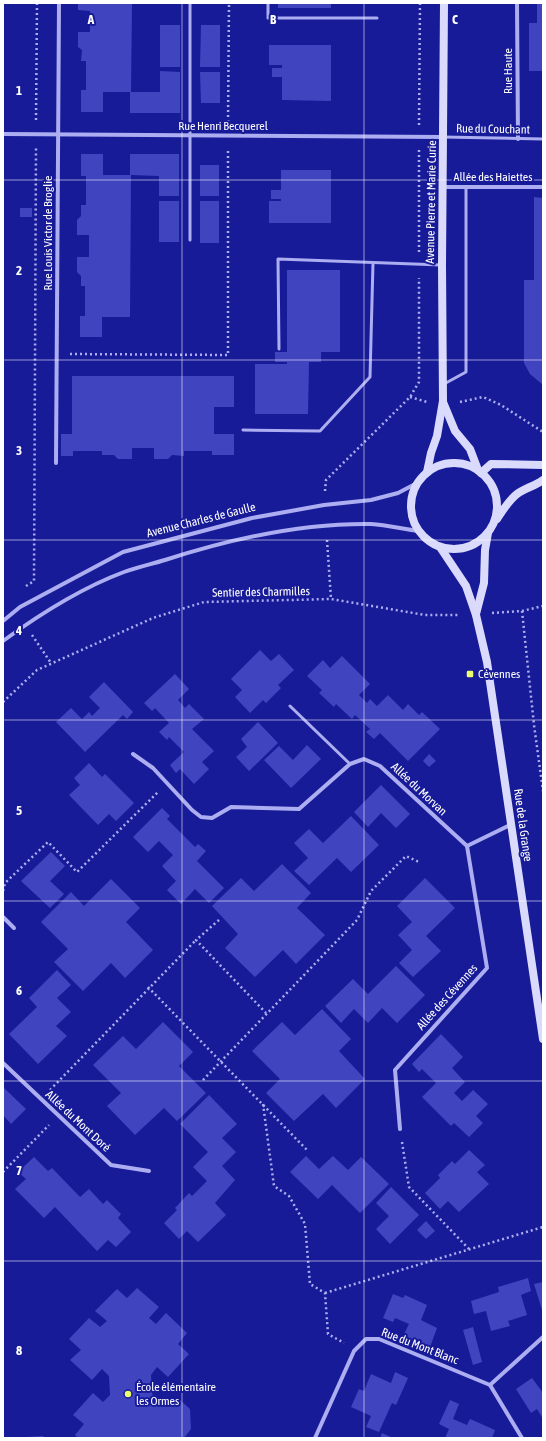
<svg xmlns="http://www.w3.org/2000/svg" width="546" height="1441" viewBox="0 0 546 1441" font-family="'Asap Condensed',sans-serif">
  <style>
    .building { fill: #4144bf }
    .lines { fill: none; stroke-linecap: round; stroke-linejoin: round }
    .path { stroke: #acaef1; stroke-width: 2.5; stroke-dasharray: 2 3; stroke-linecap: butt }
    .lane { stroke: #acaef1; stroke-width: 3 }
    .street { stroke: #acaef1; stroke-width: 4 }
    .secondary { stroke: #dadbfc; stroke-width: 8 }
    .grid { fill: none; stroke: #fff; stroke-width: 1; stroke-opacity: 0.55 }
    .poi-dot { fill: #ecff6c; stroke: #181b98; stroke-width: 1.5 }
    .labels { text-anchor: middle; stroke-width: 4; stroke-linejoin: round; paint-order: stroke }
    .street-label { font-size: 12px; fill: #fff; stroke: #181b98 }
    .poi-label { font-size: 12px; fill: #fff; stroke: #181b98; text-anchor: start }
    .grid-label { font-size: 13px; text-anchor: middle; font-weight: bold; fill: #fff; stroke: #181b98; stroke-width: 4; stroke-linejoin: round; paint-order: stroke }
  </style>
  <rect width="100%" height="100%" fill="#181b98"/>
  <!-- building -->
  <g class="building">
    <path d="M 78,3 L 132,3 L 131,92 L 160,92 L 160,71 L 180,72 L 180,113 L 130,113 L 130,92 L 103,92 L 103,112 L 81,112 L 81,90 L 86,90 L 86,61 L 81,61 L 82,50 L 78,47 L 78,32 L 90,32 L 90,11 L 78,10 Z"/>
    <rect x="278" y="3" width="53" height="5"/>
    <path d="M 537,3 L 543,3 L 543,71 L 529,71 L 529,23 L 537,23 Z"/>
    <rect x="160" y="25" width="20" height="42"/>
    <path d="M 201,25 L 220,25 L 220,67 L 200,67 Z"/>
    <path d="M 269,45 L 331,45 L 331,101 L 282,100 L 282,77 L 272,77 L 272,68 L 282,68 L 282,65 L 269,65 Z"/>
    <path d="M 200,72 L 220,72 L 220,103 L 201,103 Z"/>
    <path d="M 81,154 L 103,154 L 103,175 L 130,175 L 130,154 L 179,154 L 179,196 L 159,196 L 159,176 L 131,175 L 130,317 L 102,317 L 102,337 L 80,337 L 80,316 L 85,316 L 85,286 L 81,286 L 81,276 L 77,272 L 77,257 L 89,257 L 89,235 L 77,235 L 77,220 L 81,216 L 81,205 L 86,205 L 86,176 L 81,176 Z"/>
    <rect x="200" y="165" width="19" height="31"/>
    <path d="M 281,170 L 331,170 L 331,223 L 269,223 L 269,201 L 281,201 L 281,199 L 271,199 L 271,190 L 281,190 Z"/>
    <path d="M 534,197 L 543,198 L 543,385 L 530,374 L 524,363 L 524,280 L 534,280 Z"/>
    <rect x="159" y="201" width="20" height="41"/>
    <rect x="200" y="201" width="19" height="42"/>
    <rect x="20" y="208" width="12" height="9"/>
    <path d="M 287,270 L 340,270 L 340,352 L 321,352 L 321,362 L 309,362 L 308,414 L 255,414 L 255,364 L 287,364 L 287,362 L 275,362 L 275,352 L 287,352 Z"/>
    <path d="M 72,376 L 234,376 L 234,407 L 214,407 L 214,434 L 234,434 L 234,455 L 212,455 L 212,451 L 184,451 L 184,456 L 172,455 L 168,459 L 154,459 L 154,448 L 132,448 L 132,459 L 118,459 L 114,455 L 102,455 L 102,451 L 73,451 L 73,456 L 61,456 L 61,434 L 72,434 Z"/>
    <path d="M 260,650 L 271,661 L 279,654 L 294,670 L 278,685 L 281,688 L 266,703 L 263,700 L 250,713 L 235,697 L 242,690 L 231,679 Z"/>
    <path d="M 342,656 L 370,684 L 359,695 L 367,703 L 370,699 L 377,706 L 388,695 L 403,710 L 408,704 L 419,715 L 422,712 L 440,729 L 408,761 L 380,733 L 374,739 L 366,732 L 370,729 L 355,715 L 352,719 L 336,704 L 334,707 L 319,693 L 322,690 L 307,676 L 323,660 L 330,668 Z"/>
    <path d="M 175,674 L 189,689 L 178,700 L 185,708 L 189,704 L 204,719 L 192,729 L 214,751 L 202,762 L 209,769 L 194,784 L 180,769 L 176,773 L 170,765 L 184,752 L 169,737 L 167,740 L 159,732 L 169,723 L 155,708 L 152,711 L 144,703 Z"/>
    <path d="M 104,682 L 133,712 L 127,719 L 123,715 L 85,752 L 56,722 L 71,708 L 82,719 L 89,712 L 92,716 L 100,708 L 89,697 Z"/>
    <path d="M 258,722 L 278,743 L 249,771 L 236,757 L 247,747 L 241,739 Z"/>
    <path d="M 307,745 L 321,759 L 291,788 L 264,760 L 279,746 L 293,760 Z"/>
    <path d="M 429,754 L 436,761 L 429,767 L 423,761 Z"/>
    <path d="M 89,763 L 102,777 L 105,774 L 134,803 L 116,821 L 109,814 L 98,825 L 69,795 L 80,785 L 74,778 Z"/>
    <path d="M 381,785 L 410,814 L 396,828 L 381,813 L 368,827 L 354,812 Z"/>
    <path d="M 162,808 L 170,816 L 167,819 L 195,847 L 198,844 L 206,851 L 197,861 L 224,888 L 209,903 L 195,889 L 181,904 L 167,890 L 176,881 L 162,866 L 173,855 L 159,841 L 148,852 L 133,837 Z"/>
    <path d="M 351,816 L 379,845 L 351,872 L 337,858 L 309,885 L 294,871 L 308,858 L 294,843 L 309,829 L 323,843 Z"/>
    <path d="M 51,852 L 65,866 L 50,881 L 64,894 L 50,908 L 21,881 Z"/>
    <path d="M 282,864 L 311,893 L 297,908 L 325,935 L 296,964 L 283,950 L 255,977 L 225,948 L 238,934 L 212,906 L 241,878 L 254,891 Z"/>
    <path d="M 425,878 L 455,908 L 426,936 L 441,951 L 413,977 L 399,963 L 412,950 L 398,935 L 412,922 L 397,906 Z"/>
    <path d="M 111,879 L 140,908 L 126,922 L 153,950 L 125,978 L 111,963 L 83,991 L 54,962 L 68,949 L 41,922 L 71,892 L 84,906 Z"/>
    <path d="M 396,966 L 425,995 L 397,1023 L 382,1008 L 368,1023 L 354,1009 L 341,1023 L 325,1006 L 353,979 L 368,994 Z"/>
    <path d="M 57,970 L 71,985 L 57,998 L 71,1012 L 56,1026 L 67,1036 L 38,1064 L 9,1034 L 37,1007 L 29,998 Z"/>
    <path d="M 322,1009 L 351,1039 L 339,1051 L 365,1079 L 336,1108 L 323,1094 L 294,1121 L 266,1093 L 280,1079 L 252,1051 L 282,1022 L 295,1035 Z"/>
    <path d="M 163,1022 L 193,1052 L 179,1066 L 206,1093 L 177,1121 L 164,1108 L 135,1135 L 107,1106 L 121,1093 L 93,1065 L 123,1036 L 136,1049 Z"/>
    <path d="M 441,1034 L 463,1057 L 452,1068 L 465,1082 L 454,1093 L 462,1101 L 473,1090 L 488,1104 L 476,1116 L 483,1123 L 469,1137 L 454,1123 L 451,1126 L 422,1097 L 436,1083 L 422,1069 L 419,1072 L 412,1064 Z"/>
    <path d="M 3,1087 L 26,1109 L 11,1124 L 3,1115 Z"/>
    <path d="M 209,1095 L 237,1124 L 222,1138 L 236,1152 L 222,1166 L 235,1180 L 215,1203 L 226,1215 L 198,1242 L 187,1231 L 179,1239 L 164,1223 L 177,1210 L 175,1208 L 189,1193 L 192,1196 L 207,1181 L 193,1167 L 208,1152 L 180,1124 Z"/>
    <path d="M 469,1150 L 485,1165 L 477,1172 L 489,1184 L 459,1212 L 448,1201 L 440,1209 L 425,1193 L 440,1178 L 438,1175 L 452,1161 L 455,1164 Z"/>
    <path d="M 306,1156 L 319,1169 L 333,1156 L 348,1170 L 361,1157 L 389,1184 L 360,1213 L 332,1185 L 318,1199 L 290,1172 Z"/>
    <path d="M 34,1157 L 48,1171 L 52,1168 L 80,1197 L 89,1189 L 103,1204 L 107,1200 L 121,1214 L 118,1218 L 131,1232 L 116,1247 L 108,1240 L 97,1251 L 55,1207 L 44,1218 L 15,1189 L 26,1179 L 18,1172 Z"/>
    <path d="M 391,1187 L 419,1215 L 390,1244 L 376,1229 L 389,1216 L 376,1203 Z"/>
    <path d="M 426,1221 L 435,1231 L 426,1239 L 417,1230 Z"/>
    <path d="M 528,1278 L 531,1291 L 521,1295 L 527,1315 L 508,1321 L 510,1326 L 491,1331 L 486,1311 L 474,1314 L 471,1301 L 499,1292 L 498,1287 Z"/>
    <path d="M 543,1282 L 543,1309 L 542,1310 L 534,1284 Z"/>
    <path d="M 137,1288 L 159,1307 L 149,1318 L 156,1324 L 166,1313 L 187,1333 L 178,1344 L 189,1354 L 168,1377 L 157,1367 L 151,1375 L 152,1394 L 159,1400 L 180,1400 L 190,1409 L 191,1429 L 184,1438 L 78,1438 L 75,1435 L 84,1424 L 73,1415 L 93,1393 L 103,1402 L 110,1395 L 109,1376 L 102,1369 L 92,1380 L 70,1360 L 81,1350 L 69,1339 L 89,1318 L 100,1327 L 107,1321 L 95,1311 L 117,1289 L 127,1298 Z"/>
    <path d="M 393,1294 L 403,1298 L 405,1295 L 427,1305 L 421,1320 L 437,1328 L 430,1347 L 403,1336 L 409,1324 L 395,1318 L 393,1322 L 383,1318 Z"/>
    <path d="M 473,1327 L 482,1362 L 473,1365 L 463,1330 Z"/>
    <path d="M 395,1372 L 408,1378 L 396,1405 L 392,1403 L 379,1432 L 366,1427 L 371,1416 L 351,1407 L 359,1389 L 364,1391 L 371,1374 L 391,1383 Z"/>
    <path d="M 532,1378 L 543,1393 L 543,1419 L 537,1409 L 531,1413 L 516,1389 Z"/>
    <path d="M 450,1400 L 459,1404 L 453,1419 L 467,1425 L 470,1419 L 495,1430 L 492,1438 L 445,1438 L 449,1429 L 439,1424 Z"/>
    <path d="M 382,1433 L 393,1438 L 380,1438 Z"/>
    <path d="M 43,1436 L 45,1438 L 26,1438 L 26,1437 Z"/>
  </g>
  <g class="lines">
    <!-- path -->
    <g class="path">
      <path d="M 36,120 L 37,3"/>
      <path d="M 228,122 L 229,3"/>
      <path d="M 419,125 L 420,3"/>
      <path d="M 419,150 L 419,253"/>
      <path d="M 70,354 L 228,355 L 228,149"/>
      <path d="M 410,397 L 427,402"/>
      <path d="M 460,402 L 483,397 L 501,405 L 543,432"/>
      <path d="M 325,491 L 326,480 L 410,397 L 419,382 L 419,278"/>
      <path d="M 327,540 L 331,599"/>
      <path d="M 26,586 L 34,581 L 36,147"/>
      <path d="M 522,611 L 534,725 L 543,791"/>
      <path d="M 492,613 L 522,611 L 543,606"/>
      <path d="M 32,635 L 51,663"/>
      <path d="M 3,702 L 37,670 L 153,618 L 204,602 L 331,599 L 425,615 L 459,615"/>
      <path d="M 3,891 L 5,883 L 48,842 L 77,872 L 158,792"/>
      <path d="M 219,920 L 196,940 L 266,1013"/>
      <path d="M 148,987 L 307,1150"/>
      <path d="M 203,1080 L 357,920 L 371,891 L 406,856 L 419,862"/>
      <path d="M 50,1090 L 196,940"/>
      <path d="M 263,1104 L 274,1186 L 289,1196 L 305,1224 L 310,1284 L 325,1293 L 328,1334 L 344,1343"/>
      <path d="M 402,1142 L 409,1187 L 469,1249"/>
      <path d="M 3,1172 L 49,1125"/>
      <path d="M 325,1293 L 543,1227"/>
    </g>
    <!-- lane -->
    <g class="lane">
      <path d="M 190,3 L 190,240"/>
      <path d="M 268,3 L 268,18 L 377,18"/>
      <path d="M 443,137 L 543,139"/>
      <path d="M 279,349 L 278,259 L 441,265"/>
      <path d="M 444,384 L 466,372 L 466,187"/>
      <path d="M 243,430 L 320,431 L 370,377 L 373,263"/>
      <path d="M 290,706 L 350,764"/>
    </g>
    <!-- street -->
    <g class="street">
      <path d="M 517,3 L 518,139"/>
      <path d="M 3,134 L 443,137"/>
      <path d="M 443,187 L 543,187"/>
      <path d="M 56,463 L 59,3"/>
      <path d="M 3,621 L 20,607 L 123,552 L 252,518 L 324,505 L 371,500 L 398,493 L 419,482"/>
      <path d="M 3,641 C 40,614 81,588 124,572 C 138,567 152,564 165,560 C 230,539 302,523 371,524 C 387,525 403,529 419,531"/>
      <path d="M 133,754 L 153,768 L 192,810 L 201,817 L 212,818 L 231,807 L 299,809 L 350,764 L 364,759 L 380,766 L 467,846 L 510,825"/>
      <path d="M 3,917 L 14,928"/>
      <path d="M 3,1063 L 111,1165 L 149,1171"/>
      <path d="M 400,1129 L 395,1070 L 487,968 L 467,846"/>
      <path d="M 490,1385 L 543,1337"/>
      <path d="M 315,1438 L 354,1351 L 366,1339 L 379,1339 L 490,1385 L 522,1438"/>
    </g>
    <!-- secondary -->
    <g class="secondary">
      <path d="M 443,402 L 455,431 L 470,449 L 478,470"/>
      <circle cx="454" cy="506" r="43"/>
      <path d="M 427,472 L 431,453 L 437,436 L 443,401 L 442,265 L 444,3"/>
      <path d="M 481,473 L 491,464 L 543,465"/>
      <path d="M 497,519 C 503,510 509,500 517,494 C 525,488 535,486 543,480"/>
      <path d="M 440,547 L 466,586 L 476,615 L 487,662 L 543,1039"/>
      <path d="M 476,614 L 484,583 L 485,550 L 488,533"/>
    </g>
  </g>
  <!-- grid -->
  <path class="grid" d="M 182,3 L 182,1438M 364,3 L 364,1438M 3,180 L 543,180M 3,360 L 543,360M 3,540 L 543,540M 3,720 L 543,720M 3,901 L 543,901M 3,1081 L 543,1081M 3,1261 L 543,1261"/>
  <!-- markers -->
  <g class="poi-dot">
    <rect x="466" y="670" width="8" height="8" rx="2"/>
    <circle cx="128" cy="1394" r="4"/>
  </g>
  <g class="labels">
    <!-- street labels -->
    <g class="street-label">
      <text transform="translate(508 71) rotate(-90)" y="4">Rue Haute</text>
      <text x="223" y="130">Rue Henri Becquerel</text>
      <text transform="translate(493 129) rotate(1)" y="4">Rue du Couchant</text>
      <text x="493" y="181">Allée des Haiettes</text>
      <text transform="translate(431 202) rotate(-89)" y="4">Avenue Pierre et Marie Curie</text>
      <text transform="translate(48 233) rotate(-90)" y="4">Rue Louis Victor de Broglie</text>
      <text transform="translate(201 520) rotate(-14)" y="4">Avenue Charles de Gaulle</text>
      <text transform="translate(261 592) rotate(-1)" y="4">Sentier des Charmilles</text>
      <text transform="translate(419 789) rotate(43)" y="4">Allée du Morvan</text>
      <text transform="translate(523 825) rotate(82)" y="4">Rue de la Grange</text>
      <text transform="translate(447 997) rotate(-48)" y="4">Allée des Cévennes</text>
      <text transform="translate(78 1121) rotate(43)" y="4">Allée du Mont Doré</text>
      <text transform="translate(420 1346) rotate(21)" y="4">Rue du Mont Blanc</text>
    </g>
    <!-- poi labels -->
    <g class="poi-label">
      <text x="478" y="678">Cévennes</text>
      <text x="136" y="1391">École élémentaire<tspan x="136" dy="14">les Ormes</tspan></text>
    </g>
  </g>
  <g class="grid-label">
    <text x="91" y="24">A</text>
    <text x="273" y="24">B</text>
    <text x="455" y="24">C</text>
    <text x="19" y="95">1</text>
    <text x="19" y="275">2</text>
    <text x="19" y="455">3</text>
    <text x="19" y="635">4</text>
    <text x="19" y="815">5</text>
    <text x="19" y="995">6</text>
    <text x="19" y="1175">7</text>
    <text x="19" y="1355">8</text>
  </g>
  <!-- border -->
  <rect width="546" height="1441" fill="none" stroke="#ffffff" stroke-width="8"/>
</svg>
